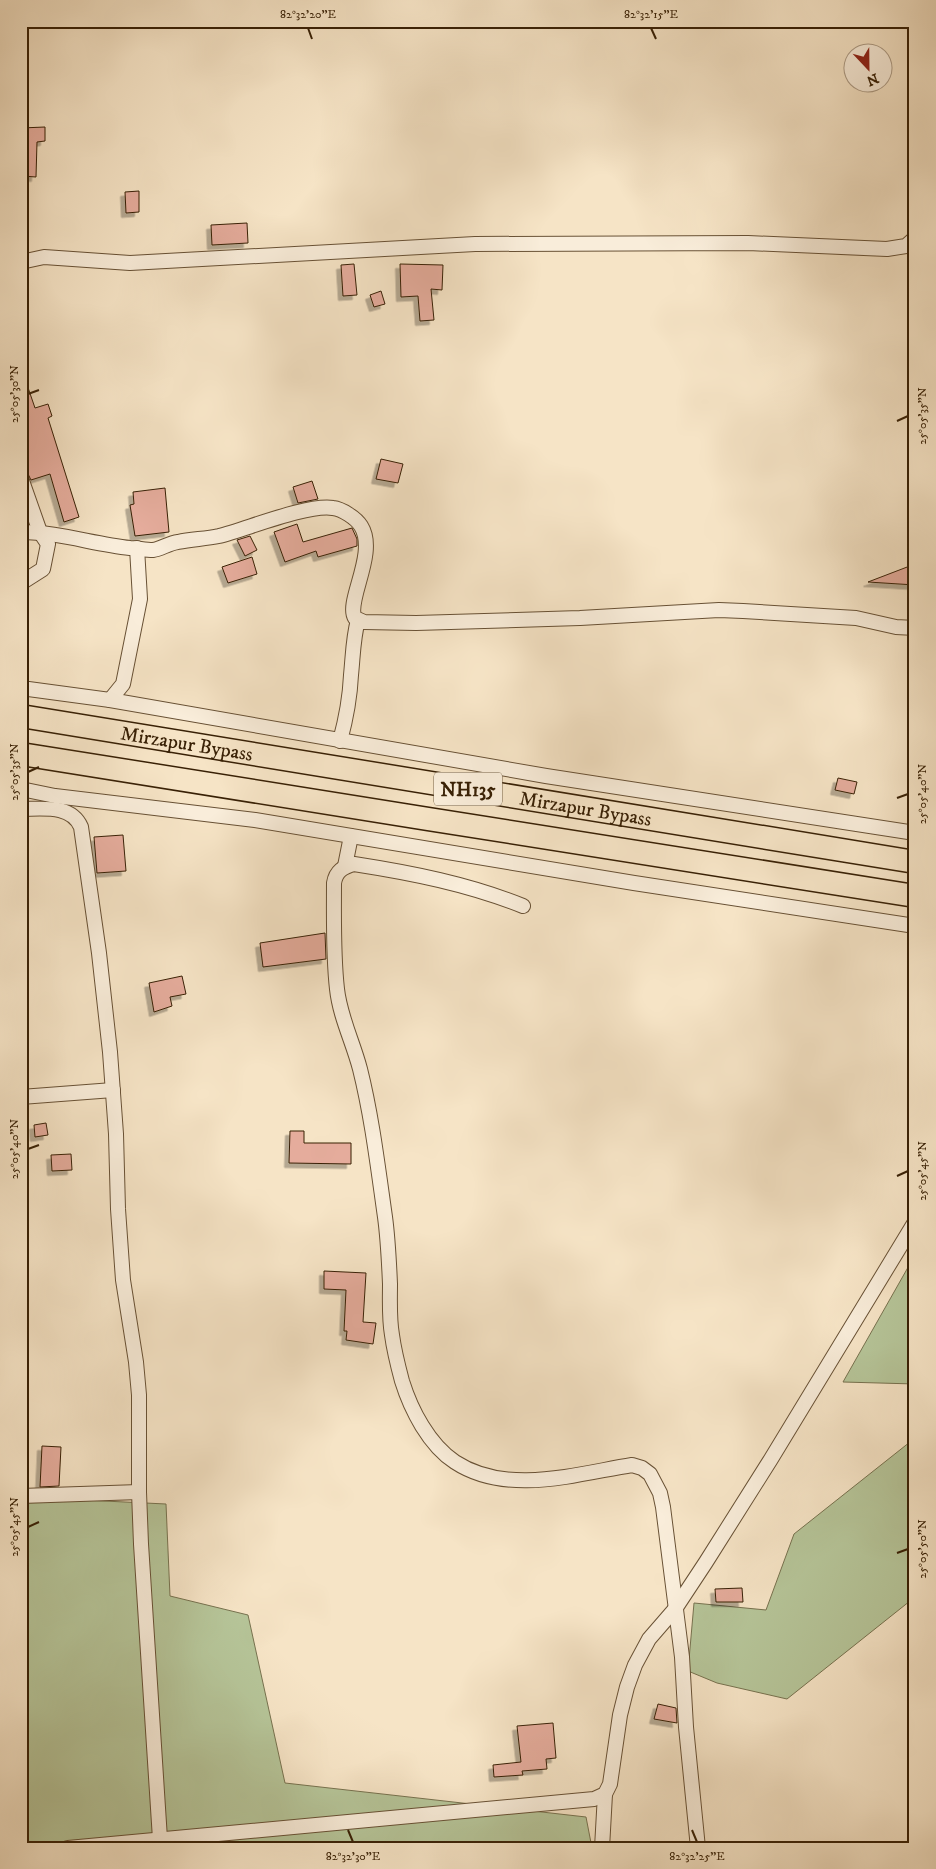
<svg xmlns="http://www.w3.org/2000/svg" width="936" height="1869" font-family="'IM FELL DW Pica',serif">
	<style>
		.green { fill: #b6c599; stroke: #77724f }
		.building { fill: #e5ac9c; stroke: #382005; filter: url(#shadow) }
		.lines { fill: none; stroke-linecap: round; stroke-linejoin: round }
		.minor-casing { stroke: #685135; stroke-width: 16 }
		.trunk-casing { stroke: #382005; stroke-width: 25 }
		.minor { stroke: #f9edda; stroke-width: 14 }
		.trunk { stroke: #f6e4c6; stroke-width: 22 }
		.ticks { fill: none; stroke: #382005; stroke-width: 2 }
		.labels { text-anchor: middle; stroke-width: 5; stroke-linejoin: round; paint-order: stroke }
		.shield { fill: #f9edda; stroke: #725e45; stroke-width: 1 }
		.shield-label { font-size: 19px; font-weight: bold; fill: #382005 }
		.street-label { font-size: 20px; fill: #382005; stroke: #f9edda }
		.neatline { fill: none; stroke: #382005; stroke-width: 2 }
		.ticks-label { font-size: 12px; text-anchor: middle; fill: #382005 }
	</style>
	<defs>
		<filter id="shadow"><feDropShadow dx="-4.5" dy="4.5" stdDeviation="0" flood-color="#0004"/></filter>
	</defs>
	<rect width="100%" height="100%" fill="#f6e4c6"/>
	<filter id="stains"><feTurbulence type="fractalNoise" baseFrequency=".004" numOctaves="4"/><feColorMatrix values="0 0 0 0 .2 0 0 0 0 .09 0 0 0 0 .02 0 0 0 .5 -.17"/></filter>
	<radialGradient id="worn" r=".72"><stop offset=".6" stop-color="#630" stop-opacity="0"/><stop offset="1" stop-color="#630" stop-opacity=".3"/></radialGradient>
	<g class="green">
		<polygon points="915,1255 915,1384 843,1382"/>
		<polygon points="915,1438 915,1597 787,1699 717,1683 688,1671 694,1603 766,1610 794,1534"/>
		<polygon points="21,1497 166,1504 170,1596 248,1615 285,1783 586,1817 592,1848 21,1848"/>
	</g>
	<g class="building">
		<polygon points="45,127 45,141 37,142 36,177 22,176 21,128"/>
		<polygon points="139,191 139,212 126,213 125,192"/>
		<polygon points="247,223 248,243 212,245 211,225"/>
		<polygon points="354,264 357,295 343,296 341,265"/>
		<polygon points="400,264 443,265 442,290 431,289 434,320 420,321 418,296 401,297"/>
		<polygon points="381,291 385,304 374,307 370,295"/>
		<polygon points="23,373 35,408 48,404 52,416 48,418 79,517 64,522 50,474 31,480 27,472 21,468 21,374"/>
		<polygon points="381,459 403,464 398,483 376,479"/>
		<polygon points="312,481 318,499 298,503 293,487"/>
		<polygon points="165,488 169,532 135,536 130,505 134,504 133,492"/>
		<polygon points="297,524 303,542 352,528 357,539 357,546 318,557 316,551 285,562 274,532"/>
		<polygon points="250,536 257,550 245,556 237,540"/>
		<polygon points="252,557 257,574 228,583 222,567"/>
		<polygon points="915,564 915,585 868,582"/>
		<polygon points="838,778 857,782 854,794 835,790"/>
		<polygon points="123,835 126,871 97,873 94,837"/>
		<polygon points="325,933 326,959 263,967 260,943"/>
		<polygon points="182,976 186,994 170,997 172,1006 154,1012 149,983"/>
		<polygon points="46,1123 48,1135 35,1137 34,1125"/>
		<polygon points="290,1131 304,1131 304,1143 351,1143 351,1164 289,1163"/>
		<polygon points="71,1154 72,1170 52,1171 51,1155"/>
		<polygon points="324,1271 366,1273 363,1322 376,1323 373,1344 346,1340 347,1331 344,1331 346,1290 324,1289"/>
		<polygon points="42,1446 61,1447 59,1486 40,1487"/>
		<polygon points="742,1588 743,1602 716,1602 715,1589"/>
		<polygon points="658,1704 676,1708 677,1723 654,1719"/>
		<polygon points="553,1723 556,1758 546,1759 547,1769 522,1771 523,1775 494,1777 493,1765 521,1762 517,1726"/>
	</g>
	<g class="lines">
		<defs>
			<g id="minor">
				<polyline points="21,262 44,257 130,263 475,244 748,243 887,249 906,246 915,238"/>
				<polyline points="21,478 40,532 48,544 43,569 21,583"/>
				<path d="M21,532C58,532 93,544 130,548C137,548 145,550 153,550C161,549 169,543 178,542C192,539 205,539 219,536C247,529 307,504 333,508C342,509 356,518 361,526C378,553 345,602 355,618L364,622L416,623L580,618L719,610L743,611L856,618L896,627L915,628"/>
				<polyline points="21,688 110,700 546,776 915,833"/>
				<polyline points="110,700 123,684 140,599 137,548"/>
				<path d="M340,741C346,719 350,697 351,675C353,656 353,638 358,620"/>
				<polyline points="21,789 55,796 255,820 634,883 915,926"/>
				<path d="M21,809C42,809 71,804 81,827L99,953L110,1052L116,1134L118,1209L123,1280L136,1362L139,1395V1492L141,1544L160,1839"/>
				<polyline points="345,866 351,836"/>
				<path d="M523,906C468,884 412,873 354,864C343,867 336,871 334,883C334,918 333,954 337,989C340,1017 353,1042 360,1069C372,1117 378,1168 385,1217C388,1239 389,1261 390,1284C390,1300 389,1318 392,1335C394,1350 398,1366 402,1381C411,1410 429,1445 455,1462C507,1496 576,1474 632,1465L642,1468L650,1474L660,1493L663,1507L682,1657L686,1727L698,1848"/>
				<polyline points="21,1097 113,1090"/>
				<polyline points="21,1496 139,1492"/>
				<polyline points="68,1848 594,1799 605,1794 610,1784 620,1715 627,1687 635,1665 649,1639 675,1609 706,1562 771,1459 915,1222"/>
				<polyline points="602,1848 605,1794"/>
			</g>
			<g id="trunk">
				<path id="s1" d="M21,716L915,862"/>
				<path d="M21,754C319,800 617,851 915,896"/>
			</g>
		</defs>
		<use href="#minor" class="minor-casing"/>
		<use href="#trunk" class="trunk-casing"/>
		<use href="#minor" class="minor"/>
		<use href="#trunk" class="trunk"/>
	</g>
	<path class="ticks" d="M308,28L312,39M651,28L656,39M28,394L39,390M897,421L908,416M28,772L39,767M897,798L908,794M28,1149L39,1145M897,1176L908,1171M28,1527L39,1522M897,1553L908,1549M348,1830L353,1842M692,1830L697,1842"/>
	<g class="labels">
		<rect class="shield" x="434" y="772.5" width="68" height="33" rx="4"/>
		<g class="shield-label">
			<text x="468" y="796">NH135</text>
		</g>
		<g class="street-label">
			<text dy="7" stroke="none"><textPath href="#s1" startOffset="168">Mirzapur Bypass</textPath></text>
			<text dy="7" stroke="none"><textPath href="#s1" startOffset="572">Mirzapur Bypass</textPath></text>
		</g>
	</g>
	<rect width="936" height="1869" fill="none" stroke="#f6e4c6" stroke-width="55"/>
	<g transform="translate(868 68) rotate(158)"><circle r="24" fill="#f9edda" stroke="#ac9b85"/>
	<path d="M0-4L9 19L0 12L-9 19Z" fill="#8f2418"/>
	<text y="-8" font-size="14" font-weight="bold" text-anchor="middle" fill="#382005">N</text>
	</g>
	<rect x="28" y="28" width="880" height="1814" class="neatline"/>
	<g class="ticks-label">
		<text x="308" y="18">82°32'20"E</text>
		<text x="651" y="18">82°32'15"E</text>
		<text transform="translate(14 394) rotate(-90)" y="4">25°05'30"N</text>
		<text transform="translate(922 416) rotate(-90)" y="4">25°05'35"N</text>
		<text transform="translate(14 772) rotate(-90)" y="4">25°05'35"N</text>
		<text transform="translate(922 794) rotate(-90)" y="4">25°05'40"N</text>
		<text transform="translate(14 1149) rotate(-90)" y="4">25°05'40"N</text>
		<text transform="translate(922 1171) rotate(-90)" y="4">25°05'45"N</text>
		<text transform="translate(14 1527) rotate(-90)" y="4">25°05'45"N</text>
		<text transform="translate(922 1549) rotate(-90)" y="4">25°05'50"N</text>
		<text x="353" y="1860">82°32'30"E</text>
		<text x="697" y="1860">82°32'25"E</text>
	</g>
	<rect width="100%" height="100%" filter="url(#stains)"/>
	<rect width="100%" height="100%" fill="url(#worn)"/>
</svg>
